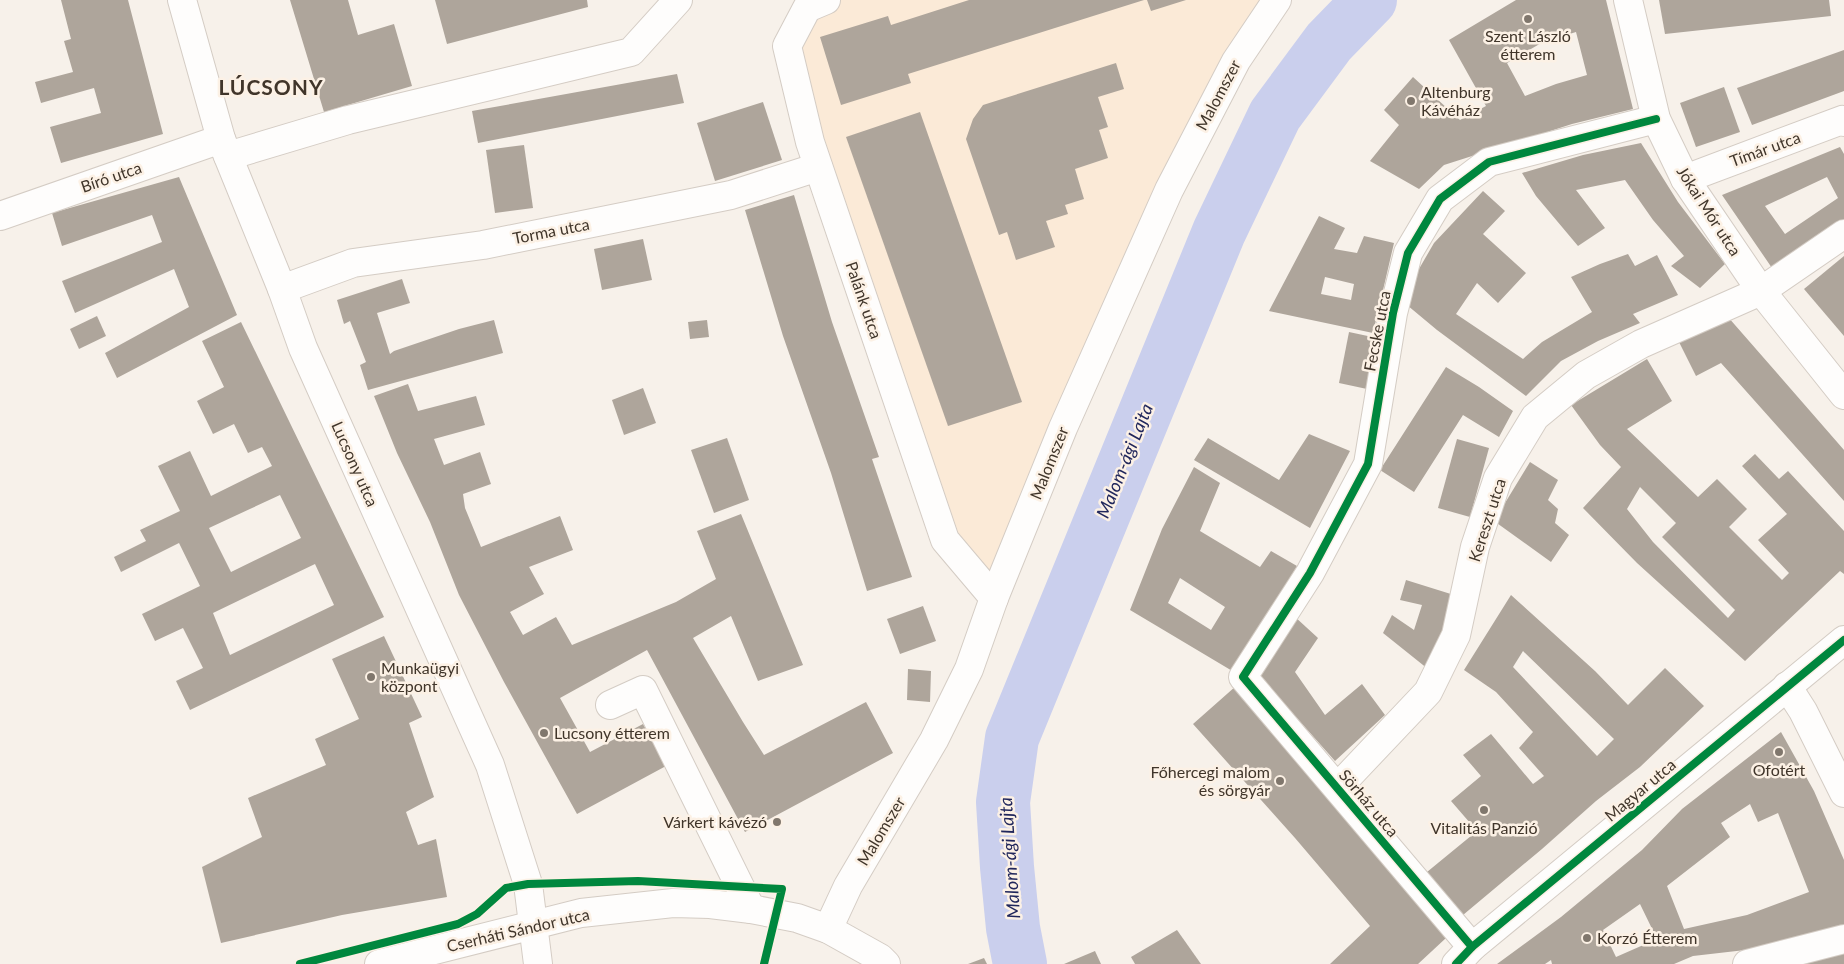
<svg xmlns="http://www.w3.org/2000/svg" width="1844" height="964" font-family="Lato,sans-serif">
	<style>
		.built { fill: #fbead7 }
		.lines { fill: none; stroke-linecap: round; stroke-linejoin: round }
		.river { stroke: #cacfed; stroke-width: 54 }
		.building { fill: #aea59b; fill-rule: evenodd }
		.minor-casing { stroke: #d4ccc4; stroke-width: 30 }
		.major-casing { stroke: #d4ccc4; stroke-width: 30 }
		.minor { stroke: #fefdfc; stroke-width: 28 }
		.major { stroke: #fefdfc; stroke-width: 28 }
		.cycleway-casing { stroke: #fcf1e5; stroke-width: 11 }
		.cycleway { stroke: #00873e; stroke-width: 8 }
		.poi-dot { fill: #80776d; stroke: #fcf1e5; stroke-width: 2 }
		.labels { text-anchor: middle; stroke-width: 5; stroke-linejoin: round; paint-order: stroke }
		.poi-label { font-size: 16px; fill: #40352a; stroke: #fcf1e5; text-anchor: start }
		.street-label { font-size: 16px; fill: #40352a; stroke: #fcf1e5 }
		.water-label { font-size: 18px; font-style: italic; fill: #21275c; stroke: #fcf1e5 }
		.district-label { font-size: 21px; font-weight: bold; letter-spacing: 1px; fill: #40352a; stroke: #fcf1e5 }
	</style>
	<rect width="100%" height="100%" fill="#f7f1ea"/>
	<polygon class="built" points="826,0 1277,0 1236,61 994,598 945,540 787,46"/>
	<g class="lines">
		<polyline class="river" points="1020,964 1013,928 1007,867 1003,802 1012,738 1219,232 1275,115 1329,42 1370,0"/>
	</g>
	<g class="building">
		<polygon points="61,0 128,0 163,134 61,163 50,127 101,113 94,88 41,103 35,82 73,72 64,41 71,39"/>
		<polygon points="290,0 348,0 358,35 394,24 412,86 324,112"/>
		<polygon points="435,0 587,0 588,7 447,44"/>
		<polygon points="969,0 1144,0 908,74 911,83 841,105 820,37 888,16 891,25"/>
		<polygon points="1147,0 1186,0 1151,11"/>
		<path d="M1516,0H1606L1633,109L1572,124L1444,165L1419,189L1370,161L1399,125L1384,110L1413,77L1460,120L1486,106L1449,40ZM1576,32L1587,75L1556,84L1525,96L1507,63L1543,42Z"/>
		<polygon points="1659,0 1829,0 1831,16 1665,34"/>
		<polygon points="1844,50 1844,91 1752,125 1737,88"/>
		<polygon points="1116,63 1124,89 1098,97 1108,127 1099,130 1108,158 1075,169 1084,199 1065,205 1068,214 1046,221 1055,247 1016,260 1007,232 999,235 966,139 973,119 983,105"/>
		<polygon points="677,74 684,103 478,143 472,111"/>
		<polygon points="1724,87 1740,132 1696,147 1680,103"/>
		<polygon points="763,102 782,160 715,181 697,123"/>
		<polygon points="920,112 1022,402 948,426 846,137"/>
		<polygon points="1641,143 1678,202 1725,264 1700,288 1671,266 1684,256 1653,220 1625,180 1576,190 1605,228 1578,246 1536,196 1522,173 1583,155"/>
		<polygon points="524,145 533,208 495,213 486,150"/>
		<path d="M1840,147L1844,154V219L1772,268L1722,195ZM1827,177L1838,198L1785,234L1765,206Z"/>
		<polygon points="179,177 237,315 117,378 105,353 189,307 174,269 75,313 62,281 162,242 152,215 62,246 52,213"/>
		<polygon points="1483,191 1505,211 1483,234 1526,273 1498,303 1477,283 1456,314 1523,359 1542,342 1592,312 1571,277 1600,264 1628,254 1635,266 1657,255 1678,295 1633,314 1640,323 1598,341 1561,361 1526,396 1437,330 1401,300 1434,243"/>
		<polygon points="794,195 832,322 879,457 872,459 912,577 867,591 831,473 783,336 745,210"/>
		<path d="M1319,216L1345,228L1334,249L1357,253L1364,236L1394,243L1373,333L1269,311ZM1325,277L1354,284L1351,300L1321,294Z"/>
		<polygon points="643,239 652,280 602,290 594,249"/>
		<polygon points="1844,256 1844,336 1804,289"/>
		<polygon points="402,279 410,303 377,313 390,354 394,351 459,329 494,320 503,353 368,390 360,365 366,362 350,321 344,324 337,300"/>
		<polygon points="97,316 106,336 79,349 70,329"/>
		<polygon points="1728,317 1844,450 1844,501 1721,363 1696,376 1679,342"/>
		<polygon points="707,320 709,337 690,339 688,322"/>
		<path d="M241,322L384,617L190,710L176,681L203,668L183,628L155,641L142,614L200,586L179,543L121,572L114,557L146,541L140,530L180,511L158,466L190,451L211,496L272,466L262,447L248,453L234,424L213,434L197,401L224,387L202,341ZM280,495L301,538L231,572L209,528ZM315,564L334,605L230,655L213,613Z"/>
		<polygon points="1349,332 1377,338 1367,389 1339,383"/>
		<path d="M1647,359L1672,401L1627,429L1698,497L1717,479L1747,509L1729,527L1782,580L1789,573L1758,540L1787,514L1742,466L1755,454L1779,479L1788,471L1844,531V574L1840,571L1745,661L1637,563L1583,508L1621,467L1600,445L1571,405ZM1640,487L1676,523L1662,537L1735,610L1728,618L1653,542L1627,509Z"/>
		<polygon points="1446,367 1479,387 1513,411 1499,437 1463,415 1414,492 1380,470"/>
		<polygon points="408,384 418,411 476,396 485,425 434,439 444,465 480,452 491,484 463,494 465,508 481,547 560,516 573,550 529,567 544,594 510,612 523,635 556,617 572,645 676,602 716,579 697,531 741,514 803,665 758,681 731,616 693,638 743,722 764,755 866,702 893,753 745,832 647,650 560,698 590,752 643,724 666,766 577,814 504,682 459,595 430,522 397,453 374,396"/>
		<polygon points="643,388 656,423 624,435 612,400"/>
		<polygon points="1309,434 1350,451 1310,528 1194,460 1208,438 1279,480"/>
		<polygon points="727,438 749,500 714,513 691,450"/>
		<polygon points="1457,439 1489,448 1470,517 1438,508"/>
		<polygon points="1530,462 1558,480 1548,500 1558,509 1555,523 1569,535 1551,562 1494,521"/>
		<path d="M1194,467L1220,483L1200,531L1260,567L1271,551L1297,566L1234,672L1130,610L1162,529ZM1180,578L1225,607L1211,630L1168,603Z"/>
		<polygon points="1406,580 1454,595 1447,628 1428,669 1383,633 1392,615 1414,630 1422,605 1400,600"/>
		<path d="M1511,595L1595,671L1628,705L1665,668L1704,706L1640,767L1596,801L1542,849L1463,915L1427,872L1477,831L1451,801L1481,776L1463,755L1491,734L1533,784L1544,776L1519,748L1533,732L1496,692L1464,670ZM1523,651L1614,739L1597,756L1513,667Z"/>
		<polygon points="923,606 936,641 900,654 887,619"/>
		<polygon points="1294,616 1318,638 1295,672 1325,715 1362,684 1385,715 1335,761 1257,673"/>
		<polygon points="384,636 422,717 409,723 434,797 406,812 418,845 436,839 447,897 342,915 221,943 202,867 262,837 248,798 326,765 315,739 359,719 332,659"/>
		<polygon points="908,669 931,671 930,702 907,700"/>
		<polygon points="1236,686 1446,938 1418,964 1330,964 1370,926 1295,838 1193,724"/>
		<path d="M1781,732L1814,791L1844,860V926L1754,949L1693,956L1674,964H1552L1551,960L1545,964H1497L1561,917L1642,850L1682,809ZM1750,804L1758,822L1778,813L1809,892L1747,915L1684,929L1667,886L1730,837L1721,823ZM1640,904L1657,939L1616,957L1603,930Z"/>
		<polygon points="1177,930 1201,964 1135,964 1131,957"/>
		<polygon points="1844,950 1844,964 1801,964"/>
		<polygon points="1095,951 1101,964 1064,964"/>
		<polygon points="984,958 987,964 968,964"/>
	</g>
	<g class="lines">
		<defs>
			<g id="minor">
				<polyline points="182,0 221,139 282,289 303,348 490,765 528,884 538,964"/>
				<polyline points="826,0 807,8 787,46 810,142 945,540 994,598"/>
				<polyline points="1628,0 1656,119 1685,179 1761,291 1844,395"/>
				<polyline points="228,156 348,120 631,52 678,0"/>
				<polyline points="1685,179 1842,120 1844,122"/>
				<polyline points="0,216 221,139"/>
				<polyline points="282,289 353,263 483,245 731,195 818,167"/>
				<polyline points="1787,686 1803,711 1844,793"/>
				<polyline points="610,705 643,690 751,909"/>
				<polyline points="1338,787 1428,692 1456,635 1475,547 1498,478 1535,417 1586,375 1641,344 1761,291 1844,234"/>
				<polyline points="828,929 848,886 934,740 969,669 994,598 1063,428 1169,190 1236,61 1277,0"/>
				<polyline points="1472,947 1243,677 1310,573 1368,464 1393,313 1408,253 1440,199 1489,162 1656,119"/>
				<polyline points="1456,964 1472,947 1844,640"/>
				<polyline points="1747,964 1844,939"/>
			</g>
			<polyline id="major" points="379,964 581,913 673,903 710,904 751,909 797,918 828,929 880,958 886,964"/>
		</defs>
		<use href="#minor" class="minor-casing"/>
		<use href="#major" class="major-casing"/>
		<use href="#minor" class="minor"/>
		<use href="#major" class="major"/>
		<defs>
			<g id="cycleway">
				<polyline points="1472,947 1243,677 1310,573 1368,464 1393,313 1408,253 1440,199 1489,162 1656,119"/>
				<polyline points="300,964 458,924 477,914 506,888 528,884 638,881 782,889 764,964"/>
				<polyline points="1456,964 1472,947 1844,640"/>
			</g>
		</defs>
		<use href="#cycleway" class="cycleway-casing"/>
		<use href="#cycleway" class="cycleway"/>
	</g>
	<g class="poi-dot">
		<circle cx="1528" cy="19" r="5"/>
		<circle cx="1411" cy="101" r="5"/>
		<circle cx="371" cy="677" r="5"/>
		<circle cx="544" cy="733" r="5"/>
		<circle cx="1779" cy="752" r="5"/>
		<circle cx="1280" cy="781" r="5"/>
		<circle cx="1484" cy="810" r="5"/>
		<circle cx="777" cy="822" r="5"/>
		<circle cx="1587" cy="938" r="5"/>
	</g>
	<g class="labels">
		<g class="poi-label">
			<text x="1528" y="42" text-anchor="middle">Szent László<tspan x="1528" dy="18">étterem</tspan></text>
			<text x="1421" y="98">Altenburg<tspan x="1421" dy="18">Kávéház</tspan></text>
			<text x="381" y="674">Munkaügyi<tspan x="381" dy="18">központ</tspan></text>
			<text x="554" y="739">Lucsony étterem</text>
			<text x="1779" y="776" text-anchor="middle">Ofotért</text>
			<text x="1270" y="778" text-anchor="end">Főhercegi malom<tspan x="1270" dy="18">és sörgyár</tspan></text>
			<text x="767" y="828" text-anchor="end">Várkert kávézó</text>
			<text x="1484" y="834" text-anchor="middle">Vitalitás Panzió</text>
			<text x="1597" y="944">Korzó Étterem</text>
		</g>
		<g class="street-label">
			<text transform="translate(1218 95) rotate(-62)" y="6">Malomszer</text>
			<text transform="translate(1765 149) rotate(-20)" y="6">Tímár utca</text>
			<text transform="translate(111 177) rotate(-19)" y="6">Bíró utca</text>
			<text transform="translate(1709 211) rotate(57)" y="6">Jókai Mór utca</text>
			<text transform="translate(551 231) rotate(-11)" y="6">Torma utca</text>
			<text transform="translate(864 300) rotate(71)" y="6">Palánk utca</text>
			<text transform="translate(1377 331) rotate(-79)" y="6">Fecske utca</text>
			<text transform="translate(1049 463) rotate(-68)" y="6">Malomszer</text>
			<text transform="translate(355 464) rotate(66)" y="6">Lucsony utca</text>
			<text transform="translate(1487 520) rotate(-72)" y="6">Kereszt utca</text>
			<text transform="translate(1640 790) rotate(-40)" y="6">Magyar utca</text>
			<text transform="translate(1369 803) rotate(50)" y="6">Sörház utca</text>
			<text transform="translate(881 831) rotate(-59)" y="6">Malomszer</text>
			<text transform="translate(518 930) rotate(-13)" y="6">Cserháti Sándor utca</text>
		</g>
		<g class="water-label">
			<text transform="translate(1125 461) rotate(-68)" y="6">Malom-ági Lajta</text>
			<text transform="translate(1010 858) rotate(-94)" y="6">Malom-ági Lajta</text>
		</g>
		<g class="district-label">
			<text x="271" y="95">LÚCSONY</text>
		</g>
	</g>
</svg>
